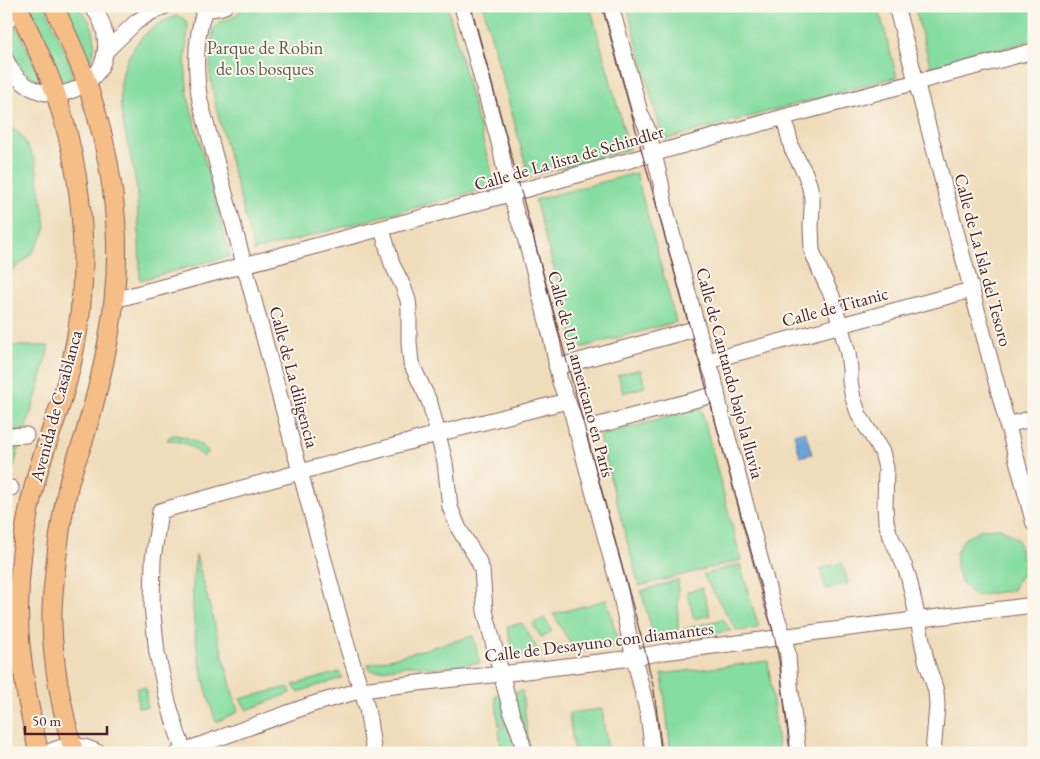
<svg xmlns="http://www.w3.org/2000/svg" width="1040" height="759" font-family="'EB Garamond',serif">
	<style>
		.green { fill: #86dda1; stroke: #687e66 }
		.water { fill: #67a4d9; stroke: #586282 }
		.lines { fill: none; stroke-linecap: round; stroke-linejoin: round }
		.minor-casing { stroke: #84615d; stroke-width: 17 }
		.major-casing { stroke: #84615d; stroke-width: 21 }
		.minor { stroke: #fff; stroke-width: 15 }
		.major { stroke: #f6be87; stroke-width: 19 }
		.tram { stroke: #4a1f2b; stroke-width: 1 }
		.labels { text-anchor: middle; stroke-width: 4; stroke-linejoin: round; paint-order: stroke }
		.park-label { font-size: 18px; fill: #5c584e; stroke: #fbf7ec }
		.street-label { font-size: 18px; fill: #4a1f2b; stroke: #fbf7ec }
	</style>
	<rect width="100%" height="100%" fill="#fbf7ec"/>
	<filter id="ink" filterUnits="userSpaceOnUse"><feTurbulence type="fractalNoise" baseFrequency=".02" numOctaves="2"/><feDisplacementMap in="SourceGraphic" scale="10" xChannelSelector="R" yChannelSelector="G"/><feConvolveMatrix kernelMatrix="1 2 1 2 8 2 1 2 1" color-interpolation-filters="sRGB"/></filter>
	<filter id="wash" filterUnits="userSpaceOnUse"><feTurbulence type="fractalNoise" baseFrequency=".0096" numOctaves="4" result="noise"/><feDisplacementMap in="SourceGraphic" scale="20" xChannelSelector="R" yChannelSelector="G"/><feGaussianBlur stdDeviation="1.12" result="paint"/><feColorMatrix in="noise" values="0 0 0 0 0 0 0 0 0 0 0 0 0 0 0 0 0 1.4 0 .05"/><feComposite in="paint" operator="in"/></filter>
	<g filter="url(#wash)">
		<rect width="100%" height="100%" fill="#efdcba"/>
		<g class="green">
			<path d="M35,6H45L72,68C73,77 69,82 61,83L31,15L32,10Z"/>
			<path d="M63,6C67,6 71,6 75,7C94,15 100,47 89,63L88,62Z"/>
			<polygon points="244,6 447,6 495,186 254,251 216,107 210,75 211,46 214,27 220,22 231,18 237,14"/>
			<polygon points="483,6 590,6 629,149 529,177"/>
			<polygon points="627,6 878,6 897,77 663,140"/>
			<polygon points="914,6 1034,6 1034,40 931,68"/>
			<path d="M176,16C183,17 185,19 188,26L185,63L188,97L230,256L140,280C140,259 139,239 138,219C137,207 138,195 136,184C129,135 103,86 139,41C149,29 161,21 176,16Z"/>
			<path d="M17,27L41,79L40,81C17,74 9,50 15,28Z"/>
			<path d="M6,124L21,135L35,160L46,227C39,248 25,263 6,274Z"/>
			<polygon points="636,173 676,322 576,349 535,200"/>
			<polygon points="6,346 49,346 38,390 25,430 6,430"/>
			<polygon points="640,369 645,387 623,393 618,375"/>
			<polygon points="701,408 741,560 639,586 599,436"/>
			<path d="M173,435C186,435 200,443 209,452L203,457C192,445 182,441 167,440L169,437Z"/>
			<polygon points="6,439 22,439 10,478 6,478"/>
			<polygon points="1000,528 1009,533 1018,540 1025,572 1019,577 1013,590 975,596 963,584 956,569 956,553 964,539 982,529"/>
			<path d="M196,555L238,712L216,722C198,668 187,611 196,555Z"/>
			<polygon points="842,563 848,583 826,589 820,569"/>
			<polygon points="740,564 759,628 737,631 703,575"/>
			<polygon points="678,580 678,638 655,641 641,591"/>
			<polygon points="702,588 710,615 694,619 687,592"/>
			<polygon points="607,600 619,645 575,651 553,614"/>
			<polygon points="544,618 552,631 541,637 533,624"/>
			<polygon points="723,619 731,631 684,637 684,629"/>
			<polygon points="522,623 541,655 515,658 507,627"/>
			<polygon points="473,636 480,663 434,668 412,665 376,671 371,670 367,665"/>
			<polygon points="768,661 779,753 671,753 662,674"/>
			<polygon points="339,672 342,678 298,692 293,685"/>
			<polygon points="288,687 291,693 247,710 240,699"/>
			<polygon points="137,688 146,688 147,707 138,707"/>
			<polygon points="522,691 530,753 517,707 515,692"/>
			<polygon points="503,694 507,720 499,727 495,695"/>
			<polygon points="602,709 608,753 574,753 569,713"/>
			<polygon points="508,722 513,734 517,753 502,753 499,730"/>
		</g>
		<polygon class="water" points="805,431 812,454 800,457 794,434"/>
	</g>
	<g filter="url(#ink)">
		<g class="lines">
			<defs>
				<g id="minor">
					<path d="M199,6C208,10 216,10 225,6"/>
					<polyline points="462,6 500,146 506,177 517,216 525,237 552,341 560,382 572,413 620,591 630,641 648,714 653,753"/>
					<polyline points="611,6 640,112 647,128 654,154 661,183 665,207 703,348 714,378 720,408 772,603 784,637 788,655 790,685 798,753"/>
					<polyline points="896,6 1034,524"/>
					<path d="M205,9C194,39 195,70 200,101L348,649L367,708L374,753"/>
					<polyline points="6,23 13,12 19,6"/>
					<polyline points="105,52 136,22 150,13 165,6"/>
					<path d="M6,60C21,95 62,105 91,79C112,61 109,25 91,6"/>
					<polyline points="784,117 792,149 805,173 809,184 812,197 812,208 811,226 812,251 821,273 832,296 848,353 850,369 850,382 853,398 859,415 882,452 886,468 885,506 886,521 889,533 905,567 909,579 918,620 926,660 936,691 937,706 933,753"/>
					<polyline points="382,229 392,264 403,286 408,300 409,309 409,342 411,363 430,403 445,462 450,507 459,529 478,560 482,570 485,611 512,715 519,732 523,746 523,753"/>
					<polyline points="114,300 502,196 784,117 1034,51"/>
					<polyline points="708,361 971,290"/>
					<polyline points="556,366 568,364 698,328"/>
					<polyline points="1007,425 1034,418"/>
					<polyline points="576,431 717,394"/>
					<polyline points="6,436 26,435"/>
					<polyline points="6,488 11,488"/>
					<path d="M47,753C67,743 79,743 99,753"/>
					<polyline points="178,753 313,704 362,690 426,682 501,674 624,659 664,652 762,640 810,633 1034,605"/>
					<polyline points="185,753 178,735 168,702 157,653 152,605 153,559 160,511 437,434 567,401"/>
				</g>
				<g id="major">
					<path d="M18,6C30,36 46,64 56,95C80,166 88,241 80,315C76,344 70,374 61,402C53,428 43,452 36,479C23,528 17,580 19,631C20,653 24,675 27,696C31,715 34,734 39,753"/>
					<path d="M54,6C65,32 78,57 87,84C111,152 122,228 114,300C109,346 98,391 85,435C80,451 73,467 69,483C63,509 59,536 56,563C54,583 51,604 52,624C53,668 62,711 74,753"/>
				</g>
			</defs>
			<use href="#minor" class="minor-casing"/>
			<use href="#major" class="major-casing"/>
			<use href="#minor" class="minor"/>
			<use href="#major" class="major"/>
			<g class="tram">
				<polyline points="471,6 646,655 654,690 662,753"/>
				<polyline points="602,6 775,639 779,660 791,753"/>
			</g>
		</g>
	</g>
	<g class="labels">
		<g class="park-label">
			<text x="265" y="54">Parque de Robin<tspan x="265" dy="21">de los bosques</tspan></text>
		</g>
		<g class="street-label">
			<text transform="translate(569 158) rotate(-16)" y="6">Calle de La lista de Schindler</text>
			<text transform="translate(983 260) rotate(75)" y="6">Calle de La Isla del Tesoro</text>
			<text transform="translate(835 307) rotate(-15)" y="6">Calle de Titanic</text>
			<text transform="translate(730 373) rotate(75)" y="6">Calle de Cantando bajo la lluvia</text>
			<text transform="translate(581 374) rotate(75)" y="6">Calle de Un americano en París</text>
			<text transform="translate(294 377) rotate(75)" y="6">Calle de La diligencia</text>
			<text transform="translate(56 406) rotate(-75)" y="6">Avenida de Casablanca</text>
			<text transform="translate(599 642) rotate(-7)" y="6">Calle de Desayuno con diamantes</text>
		</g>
	</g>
	<rect width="1040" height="759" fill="none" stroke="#fbf7ec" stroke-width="25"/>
	<path d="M25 726v8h82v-8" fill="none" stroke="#4a1f2b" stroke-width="2.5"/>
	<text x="32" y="726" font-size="15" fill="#4a1f2b" stroke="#fbf7ec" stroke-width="4" paint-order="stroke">50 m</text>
</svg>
